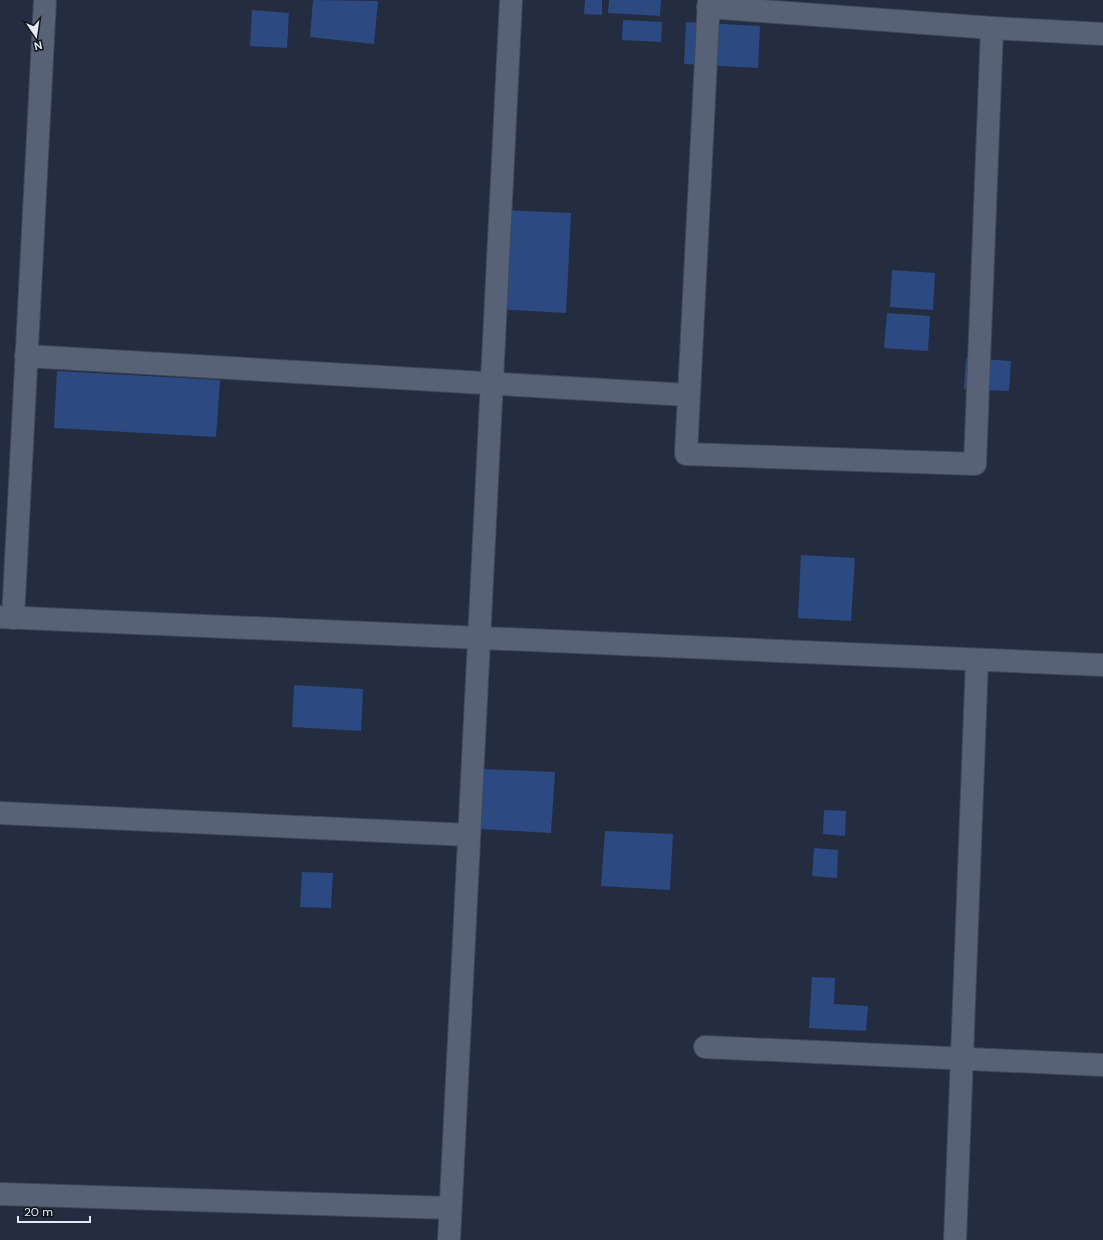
<svg xmlns="http://www.w3.org/2000/svg" width="1103" height="1240" font-family="'DM Sans',sans-serif">
	<style>
		.building { fill: #2d4982 }
		.lines { fill: none; stroke-linecap: round; stroke-linejoin: round }
		.street-casing { stroke: #404857; stroke-width: 24 }
		.street { stroke: #576276; stroke-width: 22 }
	</style>
	<rect width="100%" height="100%" fill="#242d3f"/>
	<g class="building">
		<polygon points="313,0 378,1 374,44 310,37"/>
		<polygon points="585,0 602,0 602,15 584,14"/>
		<polygon points="609,0 661,0 660,16 608,13"/>
		<polygon points="252,10 289,13 287,48 250,46"/>
		<polygon points="623,20 662,22 661,42 622,40"/>
		<polygon points="686,22 760,26 758,68 684,64"/>
		<polygon points="500,210 571,213 566,313 495,309"/>
		<polygon points="892,270 935,273 933,310 890,307"/>
		<polygon points="887,313 930,316 928,351 884,348"/>
		<polygon points="966,358 1011,361 1009,391 964,389"/>
		<polygon points="57,371 220,380 216,437 54,428"/>
		<polygon points="801,555 855,558 851,621 798,618"/>
		<polygon points="294,685 363,689 361,731 292,727"/>
		<polygon points="483,769 555,772 551,833 480,829"/>
		<polygon points="824,810 846,811 845,836 823,834"/>
		<polygon points="605,831 673,834 670,890 601,886"/>
		<polygon points="814,848 838,850 837,878 812,876"/>
		<polygon points="302,872 333,873 331,908 300,907"/>
		<polygon points="812,977 835,978 834,1004 868,1006 866,1031 809,1028"/>
	</g>
	<g class="lines">
		<defs>
			<g id="street">
				<polyline points="709,0 686,454 975,464 992,28"/>
				<polyline points="708,7 992,28 1103,34"/>
				<polyline points="26,356 688,395"/>
				<polyline points="0,617 1103,665"/>
				<polyline points="13,618 45,0"/>
				<polyline points="0,813 469,835"/>
				<polyline points="705,1047 1103,1065"/>
				<polyline points="0,1194 450,1208"/>
				<polyline points="449,1240 511,0"/>
				<polyline points="955,1240 977,660"/>
			</g>
		</defs>
		<use href="#street" class="street-casing"/>
		<use href="#street" class="street"/>
	</g>
	<g transform="translate(36 36) rotate(167)" stroke="#11161d" stroke-width="3" paint-order="stroke">
	<path d="M0-3L7 15L0 10L-7 15Z" fill="#e3eaf5"/>
	<text y="-6" font-size="11" font-weight="bold" text-anchor="middle" fill="#e3eaf5">N</text>
	</g>
	<path d="M18 1216v6h72v-6" fill="none" stroke="#e3eaf5" stroke-width="2"/>
	<text x="24" y="1216" font-size="12" fill="#e3eaf5" stroke="#11161d" stroke-width="3" paint-order="stroke">20 m</text>
</svg>
